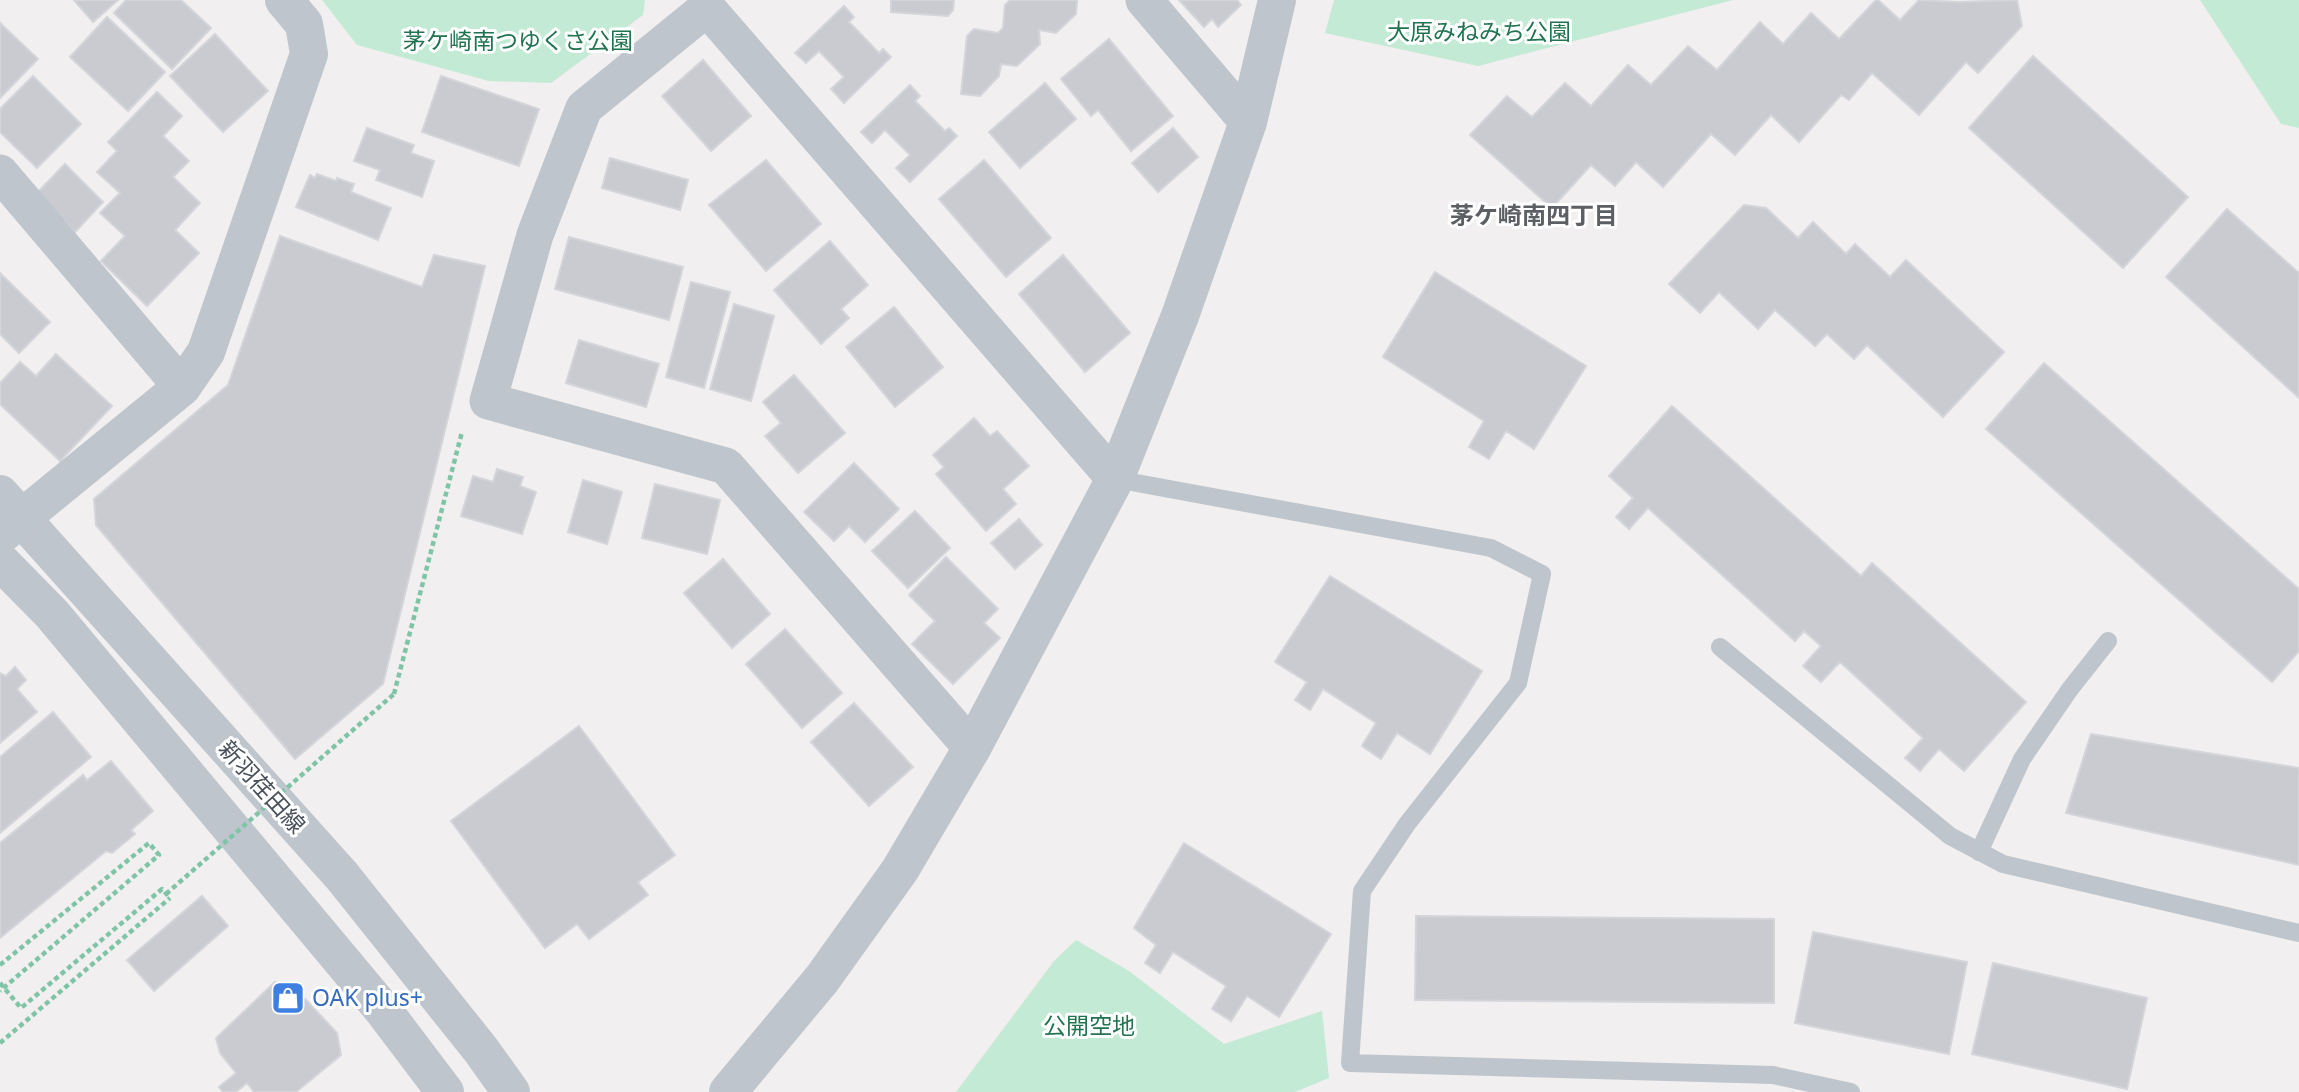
<svg xmlns="http://www.w3.org/2000/svg" width="2299" height="1092" font-family="'Noto Sans','Noto Sans JP',sans-serif">
	<style>
		.green { fill: #c3ead5 }
		.building { fill: #c9cbd1; stroke: #d4d5da; stroke-width: 2 }
		.lines { fill: none; stroke-linecap: round; stroke-linejoin: round }
		.path { stroke: #7fc4a7; stroke-width: 4.5; stroke-dasharray: 5 3.5; stroke-linecap: butt }
		.service { stroke: #bfc5cc; stroke-width: 18 }
		.minor { stroke: #bfc5cc; stroke-width: 37 }
		.tertiary { stroke: #bfc5cc; stroke-width: 38 }
		.path-bridge { stroke: #7fc4a7; stroke-width: 4.5; stroke-dasharray: 5 3.5; stroke-linecap: butt }
		.labels { text-anchor: middle; stroke-width: 6; stroke-linejoin: round; paint-order: stroke }
		.park-label { font-size: 23px; fill: #227351; stroke: #fff }
		.street-label { font-size: 23px; fill: #49515a; stroke: #fff }
		.shop-label { font-size: 23px; fill: #366cbe; stroke: #fff; text-anchor: start }
		.neighbourhood-label { font-size: 24px; font-weight: bold; fill: #5c5f63; stroke: #fff }
	</style>
	<rect width="100%" height="100%" fill="#f1efef"/>
	<g class="green">
		<polygon points="322,0 645,0 643,15 551,83 489,81 357,45"/>
		<polygon points="1334,0 1733,0 1478,66 1325,33"/>
		<polygon points="2200,0 2299,0 2299,128 2281,124"/>
		<polygon points="1076,940 1129,971 1224,1044 1322,1011 1329,1078 1295,1092 956,1092 1054,961"/>
	</g>
	<g class="building">
		<polygon points="74,0 118,0 93,22"/>
		<polygon points="126,0 181,0 211,28 172,69 114,13"/>
		<polygon points="891,0 954,0 953,10 948,16 891,12"/>
		<polygon points="1010,0 1077,0 1076,14 1056,33 1039,30 1040,44 1017,66 1001,64 999,76 980,96 961,94 967,36 974,29 998,33 1003,28 1005,5"/>
		<polygon points="1179,0 1237,0 1241,5 1218,27 1212,19 1204,27"/>
		<polygon points="1876,0 1878,0 1900,20 1919,0 1958,2 2017,0 2022,26 1978,73 1966,62 1919,115 1872,73 1849,100 1841,95 1799,142 1771,115 1735,155 1711,134 1663,187 1636,162 1615,186 1591,165 1552,208 1470,135 1507,96 1532,117 1565,83 1591,106 1628,65 1651,85 1688,46 1717,70 1760,22 1783,44 1811,13 1839,39"/>
		<polygon points="844,6 854,17 849,22 879,53 883,49 891,57 844,103 831,89 844,77 819,51 806,63 795,53"/>
		<polygon points="107,17 165,72 128,111 70,57"/>
		<polygon points="0,23 38,59 0,98"/>
		<polygon points="215,34 268,91 223,132 170,76"/>
		<polygon points="1109,39 1173,116 1131,151 1098,110 1091,116 1061,79"/>
		<polygon points="2033,56 2188,197 2123,268 1969,128"/>
		<polygon points="703,60 751,116 711,151 662,96"/>
		<polygon points="33,76 81,124 37,168 0,132 0,109"/>
		<polygon points="441,76 539,109 519,166 422,132"/>
		<polygon points="1045,83 1076,119 1020,168 989,132"/>
		<polygon points="910,85 920,96 915,101 945,131 949,128 957,136 910,182 896,168 910,155 885,130 872,143 861,132"/>
		<polygon points="157,92 182,116 163,136 189,161 173,177 200,203 175,230 199,253 147,306 101,261 125,236 100,213 120,193 97,172 117,151 108,142"/>
		<polygon points="367,128 414,145 411,153 434,161 422,197 376,180 380,170 354,161"/>
		<polygon points="1173,128 1198,157 1158,192 1132,163"/>
		<polygon points="610,158 688,180 680,210 602,188"/>
		<polygon points="766,160 821,224 766,271 709,205"/>
		<polygon points="984,160 1051,238 1006,277 939,199"/>
		<polygon points="65,164 103,202 75,232 36,194"/>
		<polygon points="317,174 336,181 337,178 354,184 351,192 391,208 378,240 296,207 310,175 315,178"/>
		<polygon points="1744,205 1766,208 1798,238 1813,222 1846,254 1855,244 1890,277 1906,260 2004,352 1943,417 1867,345 1854,359 1827,334 1815,346 1775,310 1758,329 1719,292 1700,313 1669,284"/>
		<polygon points="2227,209 2299,273 2299,398 2166,277"/>
		<polygon points="280,236 422,287 434,255 485,266 383,684 295,759 96,525 94,499 228,385"/>
		<polygon points="569,237 683,267 669,320 555,289"/>
		<polygon points="830,241 868,285 841,309 849,318 821,344 774,290"/>
		<polygon points="1063,255 1130,333 1085,372 1019,294"/>
		<polygon points="1435,272 1586,366 1534,449 1506,431 1489,459 1469,447 1484,421 1383,357"/>
		<polygon points="0,273 50,322 19,353 0,334"/>
		<polygon points="691,282 730,292 704,388 666,377"/>
		<polygon points="734,304 774,316 751,401 710,389"/>
		<polygon points="894,307 943,367 895,407 846,347"/>
		<polygon points="579,340 659,364 646,407 566,383"/>
		<polygon points="56,354 112,406 60,461 0,404 0,383 20,362 36,376"/>
		<polygon points="2044,363 2299,589 2299,651 2272,682 1986,429"/>
		<polygon points="794,375 845,433 798,473 765,436 781,423 763,402"/>
		<polygon points="1672,406 1861,576 1872,563 2026,702 1964,771 1939,749 1920,771 1905,758 1923,738 1840,662 1821,682 1803,666 1821,646 1804,631 1795,641 1648,508 1629,529 1616,517 1633,498 1609,476"/>
		<polygon points="974,418 990,436 997,431 1029,466 1003,489 1016,504 986,531 936,474 944,467 933,455"/>
		<polygon points="854,463 899,509 865,542 849,526 834,541 804,512"/>
		<polygon points="497,469 523,477 520,486 536,492 522,534 461,516 473,476 493,482"/>
		<polygon points="583,480 622,492 607,544 568,532"/>
		<polygon points="655,484 720,500 707,554 642,538"/>
		<polygon points="915,511 950,548 908,588 872,551"/>
		<polygon points="1019,519 1042,545 1015,569 991,543"/>
		<polygon points="946,557 998,609 984,623 1000,638 953,684 912,644 935,621 909,595"/>
		<polygon points="723,559 770,614 732,648 684,593"/>
		<polygon points="1330,576 1482,671 1430,754 1397,733 1381,759 1362,746 1376,723 1323,689 1310,710 1295,700 1307,682 1275,662"/>
		<polygon points="785,629 842,693 802,728 746,664"/>
		<polygon points="15,667 26,680 17,689 37,712 0,743 0,673 6,676"/>
		<polygon points="854,703 913,767 869,806 811,742"/>
		<polygon points="53,712 91,757 0,833 0,757"/>
		<polygon points="579,726 675,855 638,882 648,895 589,939 577,924 545,948 451,821"/>
		<polygon points="2091,734 2299,768 2299,865 2066,813"/>
		<polygon points="111,761 153,811 131,830 135,834 112,853 106,851 0,938 0,843 83,775 87,780"/>
		<polygon points="1184,843 1331,934 1279,1017 1247,996 1231,1021 1212,1009 1226,986 1173,952 1160,973 1145,963 1156,945 1134,928"/>
		<polygon points="202,896 228,926 154,991 127,960"/>
		<polygon points="1416,916 1774,919 1774,1003 1415,1000"/>
		<polygon points="1813,932 1967,962 1949,1054 1795,1023"/>
		<polygon points="1993,963 2147,998 2127,1089 1972,1054"/>
		<polygon points="275,982 296,989 337,1033 341,1055 296,1092 254,1092 247,1083 236,1092 223,1092 219,1087 236,1073 220,1053 216,1038"/>
	</g>
	<g class="lines">
		<g class="path">
			<polyline points="394,694 462,432"/>
			<polyline points="0,965 149,843 159,855 0,991"/>
			<polyline points="0,1043 170,898"/>
		</g>
		<g class="service">
			<polyline points="1115,479 1491,548 1542,574 1518,683 1407,824 1362,891 1350,1063 1773,1075 1851,1092"/>
			<polyline points="1720,647 1950,836 2003,864 2299,933"/>
			<polyline points="1979,852 2022,759 2070,689 2108,641"/>
		</g>
		<g class="minor">
			<polyline points="1144,0 1248,122"/>
			<polyline points="0,173 182,387"/>
			<polyline points="972,748 726,466 488,401 535,235 584,108 707,8 1115,479"/>
		</g>
		<g class="tertiary">
			<polyline points="0,494 342,876 481,1050 511,1092"/>
			<polyline points="2,534 182,387 206,352 309,54 304,24 284,0"/>
			<polyline points="0,561 52,614 383,1010 445,1092"/>
			<polyline points="728,1092 822,979 900,870 972,748 1115,479 1180,316 1248,122 1277,0"/>
		</g>
		<g class="path-bridge">
			<polyline points="166,894 394,694"/>
			<polyline points="0,983 21,1008 162,889 170,898"/>
		</g>
	</g>
	<defs>
		<symbol id="shop-square" viewBox="-11 -11 22 22"><rect x="-9" y="-9" width="18" height="18" rx="4" fill="#3f7fe0" stroke="#fff"/><path d="M-5-2.5h2.3a2.7 3.5 0 0 1 5.4 0H5L5.5 6h-11ZM-1.5-2.5h3a1.5 2.3 0 0 0-3 0Z" fill="#fff"/></symbol>
	</defs>
	<g fill-rule="evenodd">
		<use href="#shop-square" x="269" y="979" width="38" height="38"/>
	</g>
	<g class="labels">
		<g class="park-label">
			<text x="1479" y="40">大原みねみち公園</text>
			<text x="518" y="49">茅ケ崎南つゆくさ公園</text>
			<text x="1089" y="1034">公開空地</text>
		</g>
		<g class="street-label">
			<text transform="translate(262 787) rotate(48)" y="8">新羽荏田線</text>
		</g>
		<g class="shop-label">
			<text x="312" y="1006">OAK plus+</text>
		</g>
		<g class="neighbourhood-label">
			<text x="1534" y="224">茅ケ崎南四丁目</text>
		</g>
	</g>
</svg>
